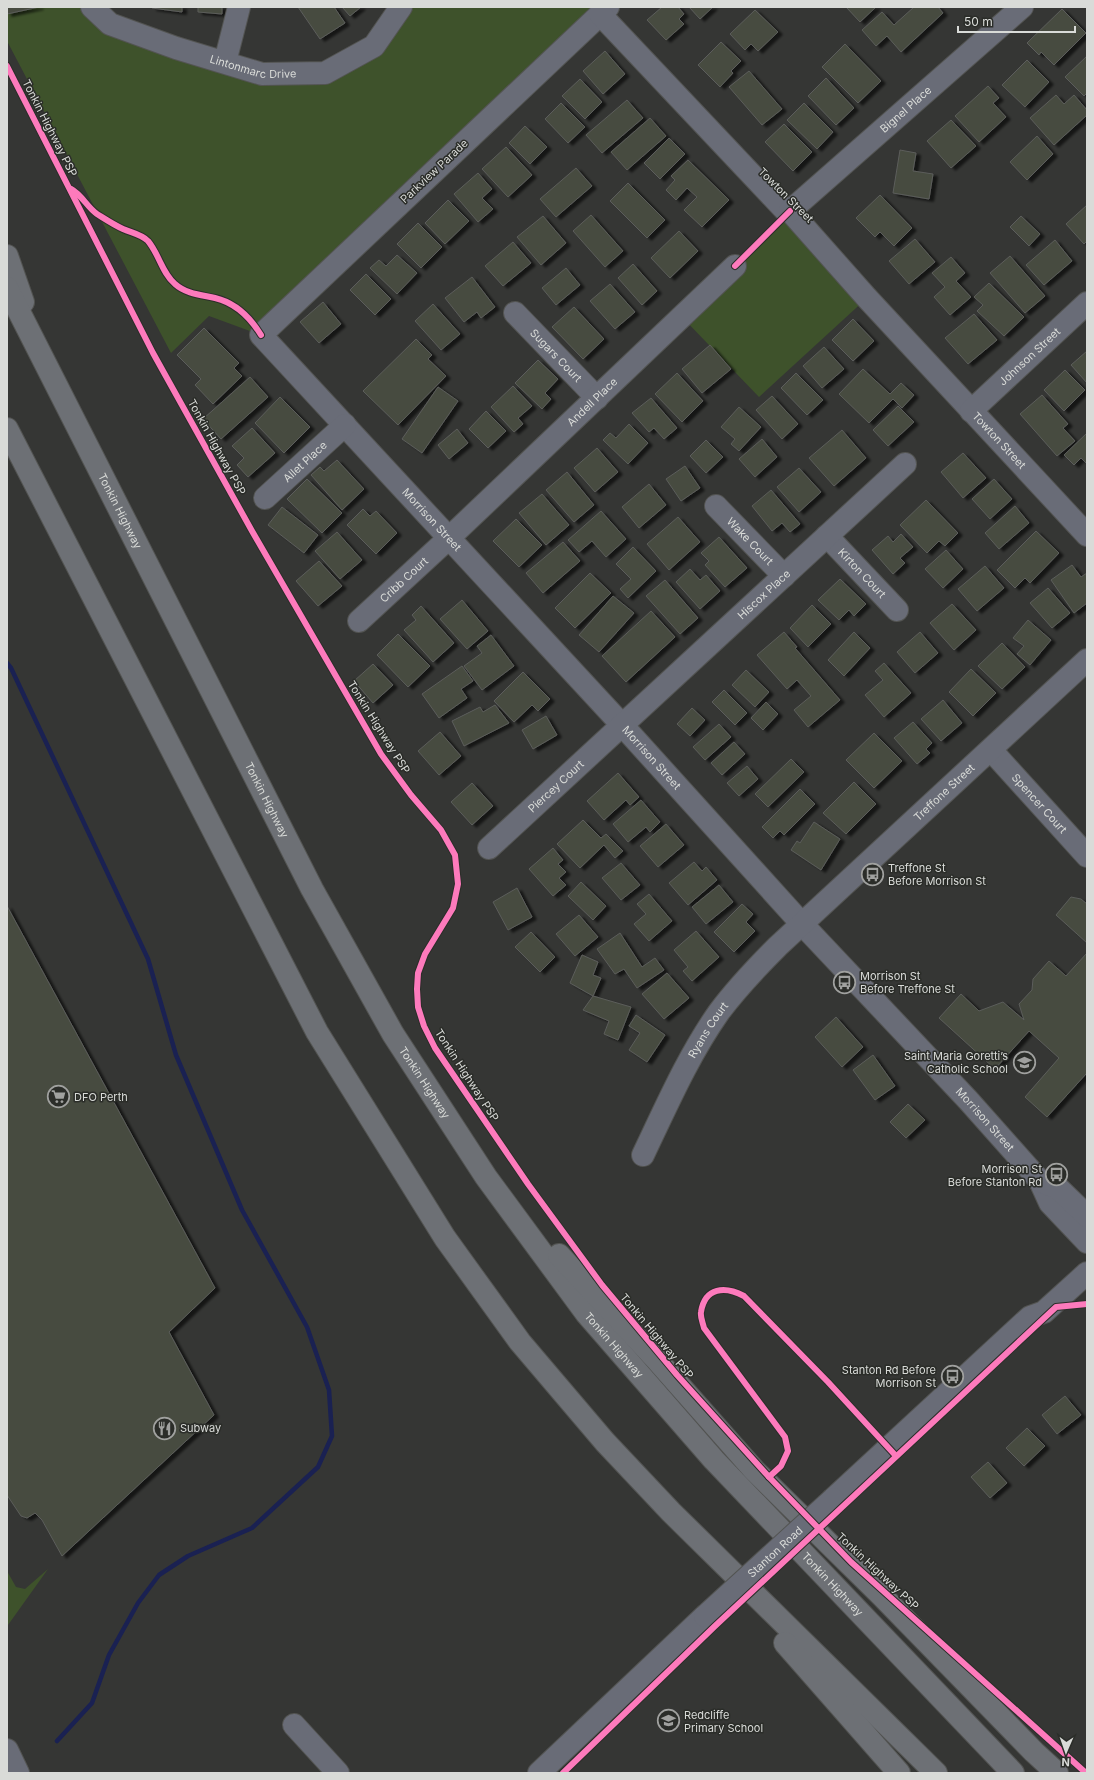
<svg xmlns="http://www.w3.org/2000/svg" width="1094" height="1780" font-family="Inter,sans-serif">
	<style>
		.green { fill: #3e522b }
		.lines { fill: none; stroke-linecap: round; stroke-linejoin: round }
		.stream { stroke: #1a2152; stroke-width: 4.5 }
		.building { fill: #464c3f; stroke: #5c5d5b; filter: url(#shadow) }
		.minor-casing { stroke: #535452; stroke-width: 24 }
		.highway-casing { stroke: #535452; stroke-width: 24 }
		.minor { stroke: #696c77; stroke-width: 22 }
		.highway { stroke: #6d7075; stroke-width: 22 }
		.minor-bridge-casing { stroke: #535452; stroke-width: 24; stroke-linecap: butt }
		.minor-bridge { stroke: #696c77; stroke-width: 22 }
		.cycleway-casing { stroke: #2b2d29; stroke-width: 8 }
		.cycleway { stroke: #fd7abc; stroke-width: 6 }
		.labels { text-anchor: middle; stroke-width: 3; stroke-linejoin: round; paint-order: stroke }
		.street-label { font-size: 11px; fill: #d9dbd8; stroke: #2b2d29 }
		.poi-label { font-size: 11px; fill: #d9dbd8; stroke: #2b2d29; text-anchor: start }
	</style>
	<defs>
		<filter id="shadow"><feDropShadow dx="4.5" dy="2.5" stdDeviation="1" flood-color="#0009"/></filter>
	</defs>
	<rect width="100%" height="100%" fill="#353634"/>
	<g class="green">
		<polygon points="29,7 92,7 225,62 325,73 374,46 401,7 608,7 261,335 209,316 171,353 7,41 7,14"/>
		<polygon points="785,210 867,298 759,397 682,317 735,266"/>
		<polygon points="48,1569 8,1625 7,1625 7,1571 16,1587 25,1589"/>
	</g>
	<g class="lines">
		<polyline class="stream" points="7,663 11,668 148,959 176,1055 242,1210 307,1327 329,1390 332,1436 318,1467 252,1528 188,1556 159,1575 138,1603 109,1655 92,1703 57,1741"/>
	</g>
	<g class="building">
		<polygon points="7,7 39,7 7,14"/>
		<polygon points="152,7 182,7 182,12 152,8"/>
		<polygon points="198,7 222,7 222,14 198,12"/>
		<polygon points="298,7 334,7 345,23 320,39"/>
		<polygon points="342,7 361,7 350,16"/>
		<polygon points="662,7 678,7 684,14 679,19 684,24 666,40 647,20"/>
		<polygon points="689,7 713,7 700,19"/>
		<polygon points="846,7 876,7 860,22"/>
		<polygon points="914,7 938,7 943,13 901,52 887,36 876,46 862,30 882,12 894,25"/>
		<polygon points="1062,9 1086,33 1054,65 1041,52 1039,55 1027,43"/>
		<polygon points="755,10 778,32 758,51 751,44 745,50 730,34"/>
		<polygon points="721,42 741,61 731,71 733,73 720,87 698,65"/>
		<polygon points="845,44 881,81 858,103 822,67"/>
		<polygon points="605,51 625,74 603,94 583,71"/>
		<polygon points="1087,56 1087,93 1084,96 1065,77"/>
		<polygon points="1027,60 1049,82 1025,107 1002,85"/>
		<polygon points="749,71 782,109 762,125 729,87"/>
		<polygon points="826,78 854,108 836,125 808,96"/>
		<polygon points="580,79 602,102 585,119 562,96"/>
		<polygon points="988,86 999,98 993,103 1006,117 979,142 955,116"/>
		<polygon points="1056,95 1064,104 1074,95 1087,110 1087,115 1054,145 1030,118"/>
		<polygon points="627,100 643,118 602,153 586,135"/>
		<polygon points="561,103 585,127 568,143 545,119"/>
		<polygon points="804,103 833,132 817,149 787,120"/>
		<polygon points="650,118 666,136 627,170 611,152"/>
		<polygon points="951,120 976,146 951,168 927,141"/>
		<polygon points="784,124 812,152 793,171 765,142"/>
		<polygon points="525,126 547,147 530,164 509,143"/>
		<polygon points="1037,136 1053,154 1027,180 1010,162"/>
		<polygon points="669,138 685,154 660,179 644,163"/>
		<polygon points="506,147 532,175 508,197 482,169"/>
		<polygon points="900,150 916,153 913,171 933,174 929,199 893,193"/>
		<polygon points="688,160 729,200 702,227 684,210 697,197 687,188 676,200 666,190 675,180 671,176"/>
		<polygon points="576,168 592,186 556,217 540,199"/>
		<polygon points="478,173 492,189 482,198 493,209 478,222 454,194"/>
		<polygon points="628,183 665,220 647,238 610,201"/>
		<polygon points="880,195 912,228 894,246 880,232 875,237 856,218"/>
		<polygon points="448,200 469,221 445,244 425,223"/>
		<polygon points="1087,205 1087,241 1084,244 1066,224"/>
		<polygon points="591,215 623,251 605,267 573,231"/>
		<polygon points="543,216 566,243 541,265 517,237"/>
		<polygon points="1021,216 1040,234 1029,246 1010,227"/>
		<polygon points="418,223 442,247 421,268 397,244"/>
		<polygon points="679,231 698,251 670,278 651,258"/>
		<polygon points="915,239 935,262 909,284 889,261"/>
		<polygon points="1055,240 1072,261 1044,285 1026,265"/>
		<polygon points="513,242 531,263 503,286 485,266"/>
		<polygon points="397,255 417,273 397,294 370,268 379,260 386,266"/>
		<polygon points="1010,256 1045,296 1025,313 990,273"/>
		<polygon points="951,257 965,273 956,281 971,297 950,315 934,297 945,287 932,273"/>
		<polygon points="633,264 657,291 642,305 618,278"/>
		<polygon points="566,268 580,285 556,305 542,288"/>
		<polygon points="366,274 391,299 375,315 350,290"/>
		<polygon points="472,277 495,307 481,318 477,312 464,322 445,298"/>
		<polygon points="989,283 1024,317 1004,336 977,311 983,305 974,297"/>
		<polygon points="610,284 635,312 615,329 590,301"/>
		<polygon points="323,302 341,324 319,343 300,322"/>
		<polygon points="433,304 460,334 441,350 415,321"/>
		<polygon points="574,307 604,339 583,359 552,327"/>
		<polygon points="974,314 997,340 968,364 945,338"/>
		<polygon points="853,319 874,341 853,361 832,340"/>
		<polygon points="204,328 239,363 234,368 242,376 213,404 195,385 201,379 177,355"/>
		<polygon points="416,339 432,355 428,359 446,376 398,425 363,391"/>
		<polygon points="710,345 731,369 702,393 682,369"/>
		<polygon points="824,347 844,369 822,388 803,366"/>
		<polygon points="1087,351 1087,383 1071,365"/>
		<polygon points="538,360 558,379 545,393 551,399 542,409 515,383"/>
		<polygon points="863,369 890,394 901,383 914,395 902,408 893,399 869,423 839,394"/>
		<polygon points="1065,370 1085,390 1064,411 1044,390"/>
		<polygon points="677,373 703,401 682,422 655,394"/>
		<polygon points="796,373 823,400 807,415 781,388"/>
		<polygon points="250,377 268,397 221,439 203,419"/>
		<polygon points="513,386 532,406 518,418 523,424 514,432 491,407"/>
		<polygon points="438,387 458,401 422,453 402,439"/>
		<polygon points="1042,395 1068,424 1063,428 1075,441 1057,456 1020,414"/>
		<polygon points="772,396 798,424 782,439 756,410"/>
		<polygon points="280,397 310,427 284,453 255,423"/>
		<polygon points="651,398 677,428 664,439 654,428 649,432 632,413"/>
		<polygon points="898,406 914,422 888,446 873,430"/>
		<polygon points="739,407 761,427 739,451 731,444 735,439 721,427"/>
		<polygon points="486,411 506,431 488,448 469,429"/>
		<polygon points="629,424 648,443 628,464 603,440 610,433 616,438"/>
		<polygon points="252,428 275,453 248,477 237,465 244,458 232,446"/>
		<polygon points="457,429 468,443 449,459 438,445"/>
		<polygon points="842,430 866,458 834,486 809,458"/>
		<polygon points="1087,433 1087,464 1081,458 1074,465 1064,455"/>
		<polygon points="762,439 777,457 755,477 739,459"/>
		<polygon points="706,440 723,457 706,473 690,456"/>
		<polygon points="597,448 618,472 595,492 574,468"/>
		<polygon points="963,453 986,478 963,498 941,472"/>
		<polygon points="337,460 364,489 342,510 311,475 320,467 324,471"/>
		<polygon points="685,466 700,488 681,501 666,479"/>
		<polygon points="799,468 821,492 799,512 777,487"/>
		<polygon points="567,472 594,505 574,522 546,490"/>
		<polygon points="307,479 342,513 322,533 287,499"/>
		<polygon points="994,479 1012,499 990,519 972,499"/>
		<polygon points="649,484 666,505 639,528 622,507"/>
		<polygon points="771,490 800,524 790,532 782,523 772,531 752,506"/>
		<polygon points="542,494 569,525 546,545 519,513"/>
		<polygon points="926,500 958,533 945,546 939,541 927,553 900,525"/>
		<polygon points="1015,506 1029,523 999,549 985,533"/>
		<polygon points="282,507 318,535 304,553 268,525"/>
		<polygon points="363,509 370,516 376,511 397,533 376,554 347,525"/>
		<polygon points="601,511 626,539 606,557 592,541 579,552 568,540"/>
		<polygon points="678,517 700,542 669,570 647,544"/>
		<polygon points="516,519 542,545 519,567 493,541"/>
		<polygon points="1036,531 1059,553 1030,583 1025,578 1015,588 997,570"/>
		<polygon points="337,532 362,560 340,579 315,551"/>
		<polygon points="901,534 913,547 900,558 905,563 893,574 872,550 888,536 893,542"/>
		<polygon points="719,537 747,568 725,587 705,565 709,561 701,553"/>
		<polygon points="563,542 580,561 543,593 526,573"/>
		<polygon points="633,547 656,571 628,598 620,589 631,579 616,564"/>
		<polygon points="946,550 963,569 943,588 925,569"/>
		<polygon points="319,561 342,586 318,606 296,581"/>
		<polygon points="1072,565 1081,577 1087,573 1087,603 1074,613 1051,580"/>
		<polygon points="985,566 1004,588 977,611 958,589"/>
		<polygon points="690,569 700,580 706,575 720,591 700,609 676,582"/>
		<polygon points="590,573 611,593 575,628 555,608"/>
		<polygon points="840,579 866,604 854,616 849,610 839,620 818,600"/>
		<polygon points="665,580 698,618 680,634 646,596"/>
		<polygon points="1048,588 1070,613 1052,628 1030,603"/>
		<polygon points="613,596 634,613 599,652 579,635"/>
		<polygon points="462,600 488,631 467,649 440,619"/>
		<polygon points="952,604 976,630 954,650 930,623"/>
		<polygon points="812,605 831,624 808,647 790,628"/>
		<polygon points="421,606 454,643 433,662 404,630 416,620 412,615"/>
		<polygon points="651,611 675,637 626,682 602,656"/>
		<polygon points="1028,620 1051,640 1030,665 1017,654 1024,646 1013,638"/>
		<polygon points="784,632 797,647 795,648 840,700 808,727 794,710 811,696 797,680 787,689 757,655"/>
		<polygon points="854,632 870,648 844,676 828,660"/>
		<polygon points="920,632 938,653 915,673 897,652"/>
		<polygon points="398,634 430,666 408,687 377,655"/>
		<polygon points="491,635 514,666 482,690 464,666 482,653 477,646"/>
		<polygon points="1002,643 1025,667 1002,689 978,666"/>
		<polygon points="884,663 911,693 884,717 865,695 883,680 875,671"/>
		<polygon points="373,664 393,685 373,703 354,681"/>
		<polygon points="462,666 473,681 461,689 467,698 439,718 422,694"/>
		<polygon points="971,669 996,693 973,716 949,692"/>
		<polygon points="746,670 769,692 755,707 732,685"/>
		<polygon points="523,672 550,699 538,711 532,705 514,722 494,701"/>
		<polygon points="724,690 747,713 735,725 712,702"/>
		<polygon points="943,700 962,723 941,741 921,719"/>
		<polygon points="766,702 778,714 763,730 751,718"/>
		<polygon points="495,705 509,723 464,746 452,721 480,707 483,712"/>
		<polygon points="692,708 705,720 690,736 677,724"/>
		<polygon points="546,716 557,735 533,749 522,730"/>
		<polygon points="913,722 932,743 926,749 930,753 917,764 894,738"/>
		<polygon points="719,724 731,737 705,760 693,747"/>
		<polygon points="440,732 461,756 439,775 418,751"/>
		<polygon points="874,733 902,761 874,788 846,760"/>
		<polygon points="734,742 745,754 722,775 711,763"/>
		<polygon points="791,759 804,772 768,807 755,794"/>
		<polygon points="747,766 758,779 739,796 727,783"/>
		<polygon points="618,773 639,797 630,805 626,800 604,820 587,801"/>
		<polygon points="854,782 876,804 846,834 823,813"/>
		<polygon points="472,783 493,806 472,825 451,802"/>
		<polygon points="800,789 815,804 784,835 780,831 773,838 762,827"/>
		<polygon points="641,800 660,822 650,832 646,827 628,842 613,824"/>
		<polygon points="583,820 601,838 606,834 623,851 615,858 604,845 580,868 557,844"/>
		<polygon points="814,822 840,839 821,870 791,850 797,841 800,843"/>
		<polygon points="666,824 684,845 658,867 640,846"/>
		<polygon points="553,848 563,860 558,864 566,872 559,878 566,885 553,896 529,869"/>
		<polygon points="694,862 702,871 706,867 717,880 688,905 669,883"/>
		<polygon points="621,863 640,885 621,900 602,878"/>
		<polygon points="581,882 606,906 593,920 568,896"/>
		<polygon points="719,885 733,902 706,924 692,907"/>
		<polygon points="517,888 532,917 508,930 493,902"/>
		<polygon points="649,894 672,921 649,941 634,924 646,914 637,904"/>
		<polygon points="1071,897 1081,899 1087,904 1087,943 1056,915"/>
		<polygon points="742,904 753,914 746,922 755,931 734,952 714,932"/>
		<polygon points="7,906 215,1288 169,1332 214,1415 62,1556 42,1520 35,1513 27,1518 21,1516 7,1495"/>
		<polygon points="579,915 598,937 575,956 556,934"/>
		<polygon points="696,931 719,957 692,981 683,971 688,967 674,950"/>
		<polygon points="531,932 555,957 540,972 515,947"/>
		<polygon points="620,933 642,967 655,958 664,970 637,988 624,969 615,974 597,949"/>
		<polygon points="1087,953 1087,1075 1086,1074 1047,1117 1025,1097 1059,1058 1029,1031 995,1069 939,1018 961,994 979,1011 1003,1002 1024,1020 1019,1004 1032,990 1033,979 1049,961 1066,976"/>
		<polygon points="582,955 598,962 593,975 601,978 593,996 570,983"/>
		<polygon points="667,973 689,998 664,1019 642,994"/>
		<polygon points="593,996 631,1007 618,1040 604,1034 609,1021 583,1010"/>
		<polygon points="636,1015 665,1035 647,1062 629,1050 640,1033 629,1026"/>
		<polygon points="836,1017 863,1047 842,1067 815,1037"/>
		<polygon points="873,1055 895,1086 875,1100 853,1070"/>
		<polygon points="908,1104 925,1120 906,1138 890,1122"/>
		<polygon points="1065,1396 1081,1415 1057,1434 1042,1415"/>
		<polygon points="1027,1428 1045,1446 1024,1466 1006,1448"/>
		<polygon points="988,1462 1007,1483 990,1498 971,1477"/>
	</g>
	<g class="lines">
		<defs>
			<g id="minor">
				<path id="s1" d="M92,7L110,24L176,48L262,74L325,73L374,46L401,7"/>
				<path id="s2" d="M608,7L261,335L623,726L802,924L968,1100L1040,1181L1050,1203L1087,1242"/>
				<path id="s3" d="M600,14L785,210L790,211L867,298L1087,535"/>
				<polyline points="225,62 239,7"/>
				<path id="s4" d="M790,211L1022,7"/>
				<path id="s5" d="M515,313L597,398"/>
				<path id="s6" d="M971,411L1087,303"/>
				<path id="s7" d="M265,498L345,425"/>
				<path id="s8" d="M716,506L784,576"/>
				<path id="s9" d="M827,536L897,610"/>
				<path id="s10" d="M359,621L449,538L735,266"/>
				<path id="s11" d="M991,750L1087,856"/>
				<path id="s12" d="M489,848L905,464"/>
				<path id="s13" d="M643,1155C666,1107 688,1056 719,1012C737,988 757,967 778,946L1087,660"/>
				<polyline points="1040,1181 1058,1188 1087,1216"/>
				<polyline points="833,1499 1030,1317 1044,1312 1087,1273"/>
				<polyline points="294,1725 338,1773"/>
				<polyline points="7,1750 18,1773"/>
				<polyline points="539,1773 705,1616"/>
			</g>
			<g id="highway">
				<polyline points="7,256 23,302"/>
				<path id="s14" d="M7,288L312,889L393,1034L486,1177L586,1313L714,1460L1013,1773"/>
				<polyline points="7,429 317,1032 445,1238 520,1342 605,1442 671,1512 936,1773"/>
				<polyline points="559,1255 656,1359 754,1470 882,1596 1034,1752 1057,1773"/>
				<polyline points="785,1643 899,1773"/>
			</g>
		</defs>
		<use href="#minor" class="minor-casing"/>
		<use href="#highway" class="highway-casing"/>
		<use href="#minor" class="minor"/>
		<use href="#highway" class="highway"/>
		<defs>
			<g id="minor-bridge">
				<path id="s15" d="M705,1616L833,1499"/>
			</g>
		</defs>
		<use href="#minor-bridge" class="minor-bridge-casing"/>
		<use href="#minor-bridge" class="minor-bridge"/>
		<defs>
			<g id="cycleway">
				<polyline points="7,66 153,353 252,531 381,754 411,795 441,830 455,855 458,884 453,908 425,954 418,973 417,989 418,1007 424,1026 435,1048 528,1184 602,1285 677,1375 769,1477 851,1562 1086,1773"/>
				<path d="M71,189C82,195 87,207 97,214C105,219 114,225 123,229C132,233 141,234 148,241C159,254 162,273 175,284C186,294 202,295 215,298C236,303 250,317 261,335"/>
				<polyline points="735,266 790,211"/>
				<path d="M769,1477L781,1466L788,1451L785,1437L704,1328C703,1323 700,1317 701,1312C705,1287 725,1286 744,1296L828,1382L896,1456"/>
				<polyline points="563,1773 715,1626 1056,1307 1087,1304"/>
			</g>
		</defs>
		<use href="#cycleway" class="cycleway-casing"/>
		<use href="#cycleway" class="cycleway"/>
	</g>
	<defs>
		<symbol id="bus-ring" viewBox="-11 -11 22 22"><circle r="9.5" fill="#2b2d29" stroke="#a0a19f" stroke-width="1.5"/><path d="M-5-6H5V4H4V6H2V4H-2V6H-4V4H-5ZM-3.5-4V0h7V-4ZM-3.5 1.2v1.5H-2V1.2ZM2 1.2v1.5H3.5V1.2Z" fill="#a0a19f"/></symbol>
		<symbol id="school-ring" viewBox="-11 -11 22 22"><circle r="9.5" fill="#2b2d29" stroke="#a0a19f" stroke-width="1.5"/><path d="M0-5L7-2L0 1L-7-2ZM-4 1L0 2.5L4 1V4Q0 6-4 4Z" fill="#a0a19f"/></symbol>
		<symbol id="supermarket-ring" viewBox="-11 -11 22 22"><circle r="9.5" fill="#2b2d29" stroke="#a0a19f" stroke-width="1.5"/><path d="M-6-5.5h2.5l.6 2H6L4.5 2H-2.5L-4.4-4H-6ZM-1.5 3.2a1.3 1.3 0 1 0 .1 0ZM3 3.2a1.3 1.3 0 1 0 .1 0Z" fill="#a0a19f"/></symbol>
		<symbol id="restaurant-ring" viewBox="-11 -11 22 22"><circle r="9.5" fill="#2b2d29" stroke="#a0a19f" stroke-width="1.5"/><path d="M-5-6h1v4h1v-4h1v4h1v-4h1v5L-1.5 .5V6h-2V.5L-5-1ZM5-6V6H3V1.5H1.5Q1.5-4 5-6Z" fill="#a0a19f"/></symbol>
	</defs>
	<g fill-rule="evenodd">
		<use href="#bus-ring" x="860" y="862" width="25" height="25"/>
		<use href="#bus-ring" x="832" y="970" width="25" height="25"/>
		<use href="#school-ring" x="1012" y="1050" width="25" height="25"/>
		<use href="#supermarket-ring" x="46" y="1084" width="25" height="25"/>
		<use href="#bus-ring" x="1044" y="1162" width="25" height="25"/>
		<use href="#bus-ring" x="940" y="1364" width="25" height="25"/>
		<use href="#restaurant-ring" x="152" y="1416" width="25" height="25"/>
		<use href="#school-ring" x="656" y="1708" width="25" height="25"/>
	</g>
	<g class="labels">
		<g class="street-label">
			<text dy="4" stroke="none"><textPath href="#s1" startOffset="175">Lintonmarc Drive</textPath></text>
			<text dy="4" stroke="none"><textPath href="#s4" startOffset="154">Bignel Place</textPath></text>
			<text transform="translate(50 128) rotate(63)" y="4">Tonkin Highway PSP</text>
			<text transform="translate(434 171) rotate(-43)" y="4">Parkview Parade</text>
			<text transform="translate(786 195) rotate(45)" y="4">Towton Street</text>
			<text dy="4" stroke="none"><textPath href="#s5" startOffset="59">Sugars Court</textPath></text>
			<text dy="4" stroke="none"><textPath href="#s6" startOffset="80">Johnson Street</textPath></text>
			<text dy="4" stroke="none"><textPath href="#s10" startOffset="320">Andell Place</textPath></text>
			<text dy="4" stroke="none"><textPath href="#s3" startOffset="585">Towton Street</textPath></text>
			<text transform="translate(217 447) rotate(61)" y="4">Tonkin Highway PSP</text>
			<text dy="4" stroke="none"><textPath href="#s7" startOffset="54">Allet Place</textPath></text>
			<text dy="4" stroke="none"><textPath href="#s14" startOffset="250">Tonkin Highway</textPath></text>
			<text dy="4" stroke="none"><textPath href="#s2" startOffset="729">Morrison Street</textPath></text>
			<text dy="4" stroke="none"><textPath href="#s8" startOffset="49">Wake Court</textPath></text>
			<text dy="4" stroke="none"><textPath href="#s9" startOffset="51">Kirton Court</textPath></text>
			<text dy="4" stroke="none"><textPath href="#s10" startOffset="61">Cribb Court</textPath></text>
			<text dy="4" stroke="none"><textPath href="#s12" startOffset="374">Hiscox Place</textPath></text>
			<text transform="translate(379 727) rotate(58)" y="4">Tonkin Highway PSP</text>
			<text dy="4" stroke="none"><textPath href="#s2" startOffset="1053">Morrison Street</textPath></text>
			<text dy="4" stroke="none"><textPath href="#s12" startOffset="91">Piercey Court</textPath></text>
			<text dy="4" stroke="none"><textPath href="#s13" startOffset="477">Treffone Street</textPath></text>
			<text dy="4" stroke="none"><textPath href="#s14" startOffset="574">Tonkin Highway</textPath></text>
			<text dy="4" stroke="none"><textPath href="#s11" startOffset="72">Spencer Court</textPath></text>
			<text dy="4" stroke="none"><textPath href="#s13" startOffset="141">Ryans Court</textPath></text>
			<text transform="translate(467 1075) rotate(57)" y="4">Tonkin Highway PSP</text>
			<text dy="4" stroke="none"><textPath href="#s14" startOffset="898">Tonkin Highway</textPath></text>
			<text dy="4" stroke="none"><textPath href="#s2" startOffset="1545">Morrison Street</textPath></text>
			<text transform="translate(657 1336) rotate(50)" y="4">Tonkin Highway PSP</text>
			<text dy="4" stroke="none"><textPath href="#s14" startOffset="1222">Tonkin Highway</textPath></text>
			<text dy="4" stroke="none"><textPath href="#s15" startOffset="95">Stanton Road</textPath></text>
			<text transform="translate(878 1571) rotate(43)" y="4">Tonkin Highway PSP</text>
			<text dy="4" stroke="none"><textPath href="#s14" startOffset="1546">Tonkin Highway</textPath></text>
		</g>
		<g class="poi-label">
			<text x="888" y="872">Treffone St<tspan x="888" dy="13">Before Morrison St</tspan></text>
			<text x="860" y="980">Morrison St<tspan x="860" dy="13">Before Treffone St</tspan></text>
			<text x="1008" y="1060" text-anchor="end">Saint Maria Goretti’s<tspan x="1008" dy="13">Catholic School</tspan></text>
			<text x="74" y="1101">DFO Perth</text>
			<text x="1042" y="1173" text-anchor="end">Morrison St<tspan x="1042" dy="13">Before Stanton Rd</tspan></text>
			<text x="936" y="1374" text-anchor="end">Stanton Rd Before<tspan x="936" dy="13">Morrison St</tspan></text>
			<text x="180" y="1432">Subway</text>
			<text x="684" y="1719">Redcliffe<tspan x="684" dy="13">Primary School</tspan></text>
		</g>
	</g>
	<rect width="1094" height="1780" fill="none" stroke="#d9dbd8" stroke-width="16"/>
	<g transform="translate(1066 1752) rotate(182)" stroke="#2b2d29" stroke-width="3" paint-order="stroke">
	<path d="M0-3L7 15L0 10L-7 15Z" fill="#d9dbd8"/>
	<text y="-6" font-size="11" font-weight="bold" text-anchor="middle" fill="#d9dbd8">N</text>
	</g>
	<path d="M958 26v6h117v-6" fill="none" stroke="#d9dbd8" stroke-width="2"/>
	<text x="964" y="26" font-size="12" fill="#d9dbd8" stroke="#2b2d29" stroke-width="3" paint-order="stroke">50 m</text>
</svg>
